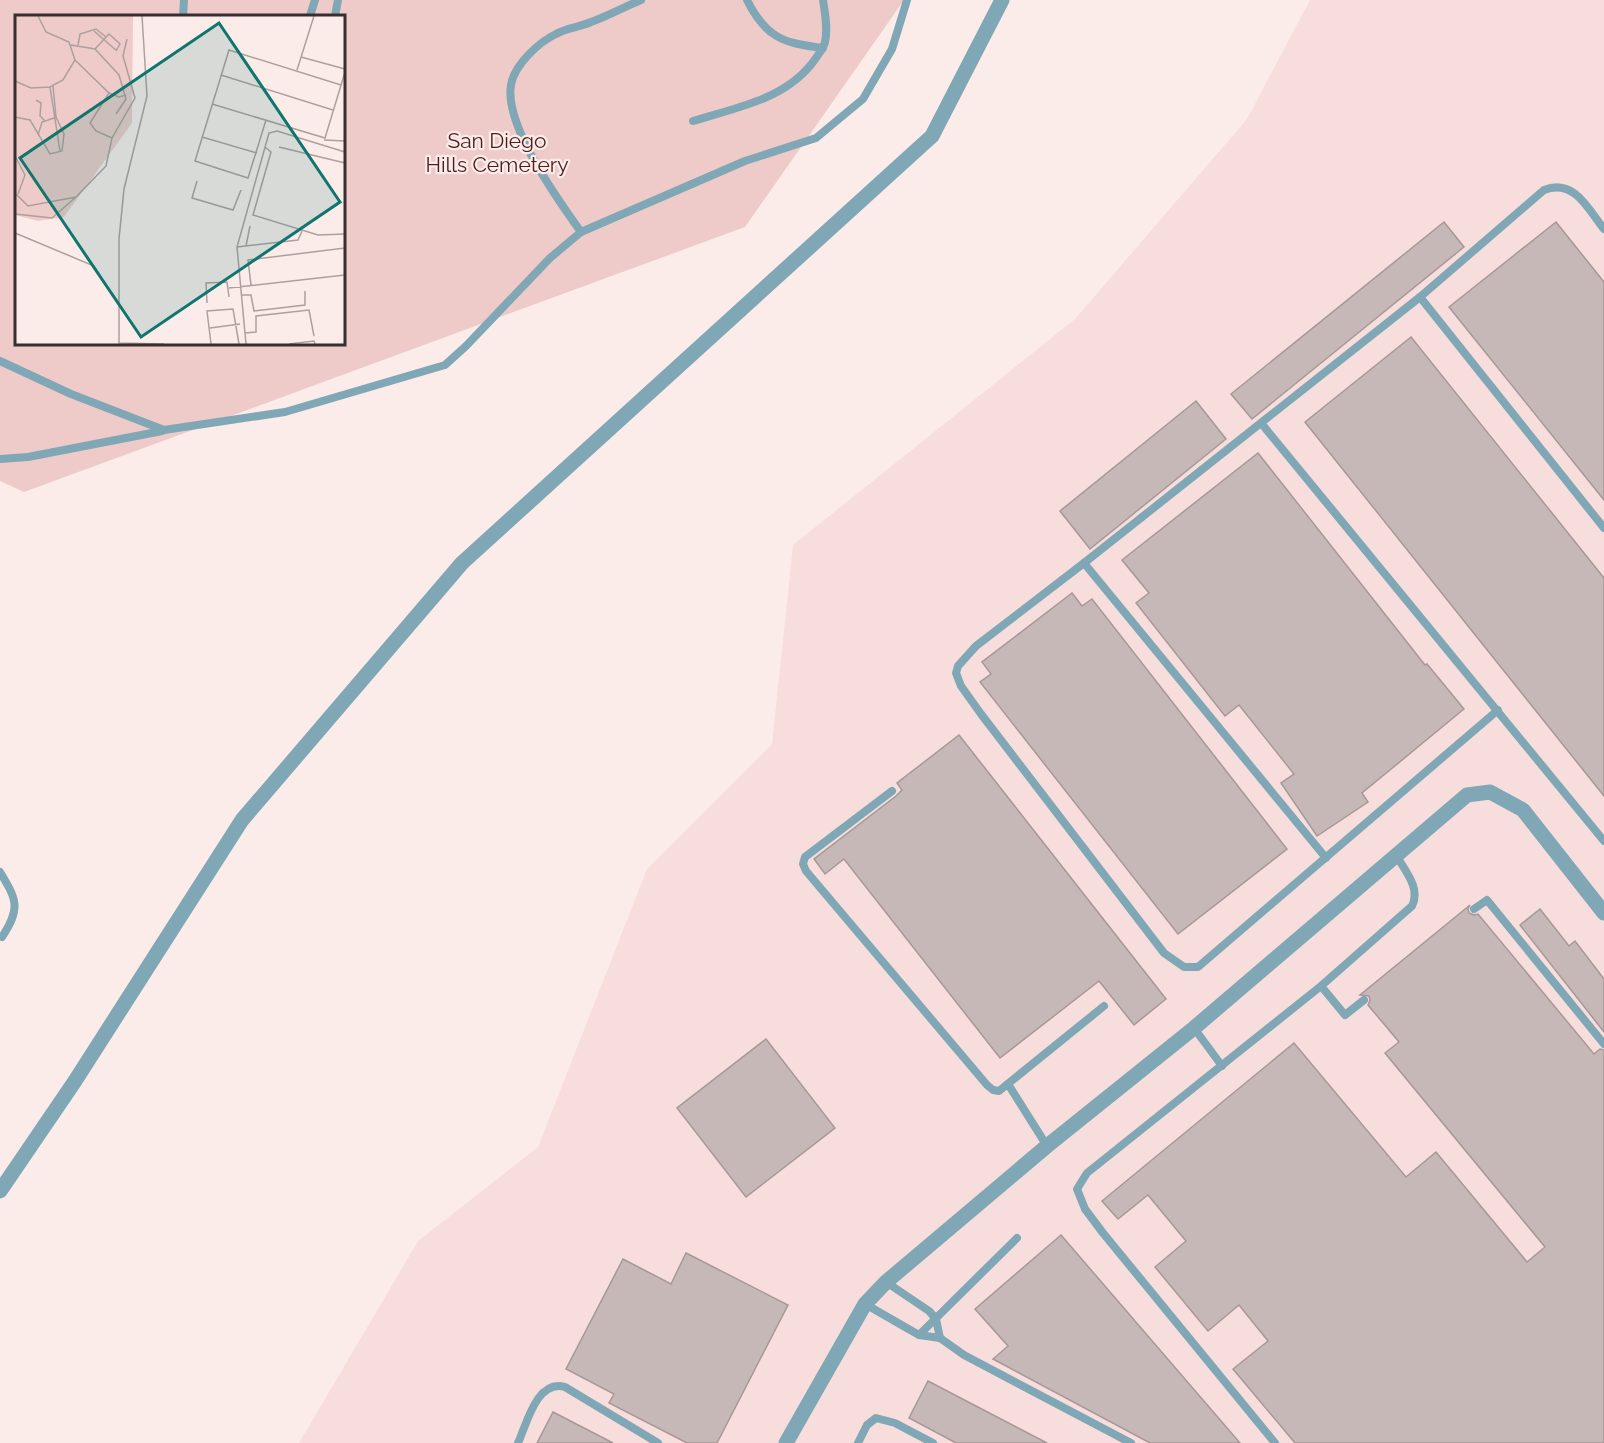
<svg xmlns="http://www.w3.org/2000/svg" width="1604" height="1443" font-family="Raleway,sans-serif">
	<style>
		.built { fill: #f7dedd }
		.green { fill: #eecac8; fill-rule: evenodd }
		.building { fill: #c6b8b6; stroke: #a79897; stroke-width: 1.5 }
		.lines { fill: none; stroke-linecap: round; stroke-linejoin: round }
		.lane { stroke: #80a7b5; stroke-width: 8 }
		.street { stroke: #80a7b5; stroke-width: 15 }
		.labels { text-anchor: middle; stroke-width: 4.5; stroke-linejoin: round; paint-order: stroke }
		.park-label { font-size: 21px; fill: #4d1c1c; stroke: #fbecea }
		.inset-road { fill: none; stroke: #aca09f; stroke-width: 1.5 }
		.view { fill: #0f766e; fill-opacity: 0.15; stroke: #0f766e; stroke-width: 3 }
		.inset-edge { fill: none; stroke: #352f2f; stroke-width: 3 }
	</style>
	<rect width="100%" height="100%" fill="#fbecea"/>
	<polygon class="built" points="1310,0 1604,0 1604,1443 299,1443 418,1241 538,1147 647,869 772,744 793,545 1075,319 1247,119"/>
	<path class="green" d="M0,0H904L745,227L24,492L0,481ZM16,16H344V344H16Z"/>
	<g class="building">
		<polygon points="1444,222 1464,247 1252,419 1231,394"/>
		<polygon points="1556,222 1604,282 1604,500 1449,307"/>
		<polygon points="1411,337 1604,578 1604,796 1305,422"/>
		<polygon points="1196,401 1226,439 1090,549 1060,511"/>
		<polygon points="1258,453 1425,665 1427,664 1464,709 1362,793 1368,802 1317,836 1281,783 1294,774 1239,705 1225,716 1136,603 1149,593 1122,560"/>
		<polygon points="1072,593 1082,606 1092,599 1287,849 1178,934 980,682 991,674 982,662"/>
		<polygon points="959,735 1166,999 1134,1025 1099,981 1000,1058 844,859 825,874 814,859 896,796 902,790 897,783"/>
		<polygon points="1470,905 1468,909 1469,913 1474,915 1478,914 1594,1054 1600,1049 1604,1050 1604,1443 1295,1443 1233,1369 1268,1341 1239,1305 1208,1331 1155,1267 1186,1241 1148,1195 1118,1219 1102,1201 1294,1043 1406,1177 1436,1152 1527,1262 1545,1247 1385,1053 1399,1042 1368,1005 1370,1000 1369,996 1360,995"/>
		<polygon points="1540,909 1569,946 1575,941 1604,979 1604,1032 1520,925"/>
		<polygon points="766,1039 835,1128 746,1197 677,1108"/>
		<polygon points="1061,1235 1240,1443 1150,1443 993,1359 1008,1346 975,1309"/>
		<polygon points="686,1253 788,1305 717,1443 687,1443 609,1403 614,1394 566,1369 623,1259 671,1284"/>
		<polygon points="928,1381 1047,1443 956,1443 909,1418"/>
		<polygon points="553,1412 613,1443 537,1443"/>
	</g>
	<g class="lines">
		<g class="lane">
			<path d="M747,0C766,38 783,43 823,48"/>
			<polyline points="183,16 184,0"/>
			<polyline points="310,16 315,0"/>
			<polyline points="335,16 338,0"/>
			<path d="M693,121C738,107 788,99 816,58C819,53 824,48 825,42C828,29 825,13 823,0"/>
			<path d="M581,232C558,200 504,125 511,85C514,65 539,42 556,34C566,28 580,27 591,22C608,16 624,7 641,0"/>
			<polyline points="1420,297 1604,528"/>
			<polyline points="0,361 71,394 164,430 285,412 445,365 466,346 550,258 581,232 745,161 816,138 863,99 892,49 907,0"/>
			<polyline points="1261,423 1604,841"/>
			<polyline points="0,459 28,457 162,431"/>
			<polyline points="1084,563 1326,858"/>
			<path d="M1498,710L1198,967H1184L1164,953L981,714L961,686L956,673L958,666L976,646L1084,563L1420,297L1544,190C1574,178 1588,209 1604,229"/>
			<polyline points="892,791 805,857 803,864 806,871 987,1085 993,1090 999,1091 1104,1006"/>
			<path d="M0,872C17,900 21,908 2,937"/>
			<polyline points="1474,909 1487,900 1604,1044"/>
			<polyline points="1321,986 1345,1015 1364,1000"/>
			<polyline points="1194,1028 1222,1066"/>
			<polyline points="1008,1084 1047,1146"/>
			<polyline points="886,1282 929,1311 936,1319 940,1338"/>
			<polyline points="865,1304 919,1335 940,1338 964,1355 1131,1443"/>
			<polyline points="919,1335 1017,1238"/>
			<path d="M518,1443C527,1423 537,1379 565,1387L658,1443"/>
			<polyline points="858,1443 867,1425 876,1418 895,1423 933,1443"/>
			<path d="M1275,1443L1103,1233L1085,1209L1077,1189L1087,1173L1321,986L1412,906C1421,888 1405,871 1396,855"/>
		</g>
		<g class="street">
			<polyline points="0,1191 75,1081 242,820 462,563 932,136 1002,0"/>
			<polyline points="786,1443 865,1304 886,1282 1047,1146 1194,1028 1467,795 1490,792 1523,810 1604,913"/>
		</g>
	</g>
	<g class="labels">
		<g class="park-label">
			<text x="497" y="148">San Diego<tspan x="497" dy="24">Hills Cemetery</tspan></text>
		</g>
	</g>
	<g transform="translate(15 15)">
		<rect width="330" height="330" fill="#fbecea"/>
		<path d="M0,1H118L117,108L49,202L23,206L0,200Z" fill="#eecac8"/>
		<path class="inset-road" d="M127,1L132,81L109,174L104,224V328L149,329M79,16L102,36M56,30L80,34L104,60L111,84L101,99M63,30L65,19L81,14L91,22M80,34L94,19L105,29L101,36M286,42L330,54M60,45L94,78L104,82L111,80M282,55L299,1M206,60L318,95M0,66L16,73L35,72L48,65L60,45L54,27L31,17L23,1M35,72L45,136M94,78L75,108L81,116L97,123M21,85L26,88L25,101L30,106M197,89L310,123L330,57M0,102L15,105L35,139L47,136L49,119L41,102L38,71M251,105L233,163L180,146L214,35L326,70M23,120L27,107L39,103M187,122L242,138M309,125L330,126M250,132L256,137L238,200L303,220L330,219M264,132L330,148M0,141L10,160L3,179M182,166L177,183L218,195L226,175M0,178L13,191L61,182L91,151L97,123L120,83L108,41L112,24M0,199L37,203L61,182M0,218L79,251L84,259M231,231L235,211M222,232L283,225L287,216M236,270L233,245L330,233M214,273L330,260M226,280H236L239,296L290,290V276M192,288L191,268L212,267L214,282M195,313L225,309M230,318L241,317V301L294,295L299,321M196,329L192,296L218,294L224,329M231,329L222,232L254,118L262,116L330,137M274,329L299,326L300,329"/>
		<path class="view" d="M204,8L325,187L126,322L5,143Z"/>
		<rect width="330" height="330" class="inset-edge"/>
	</g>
</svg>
